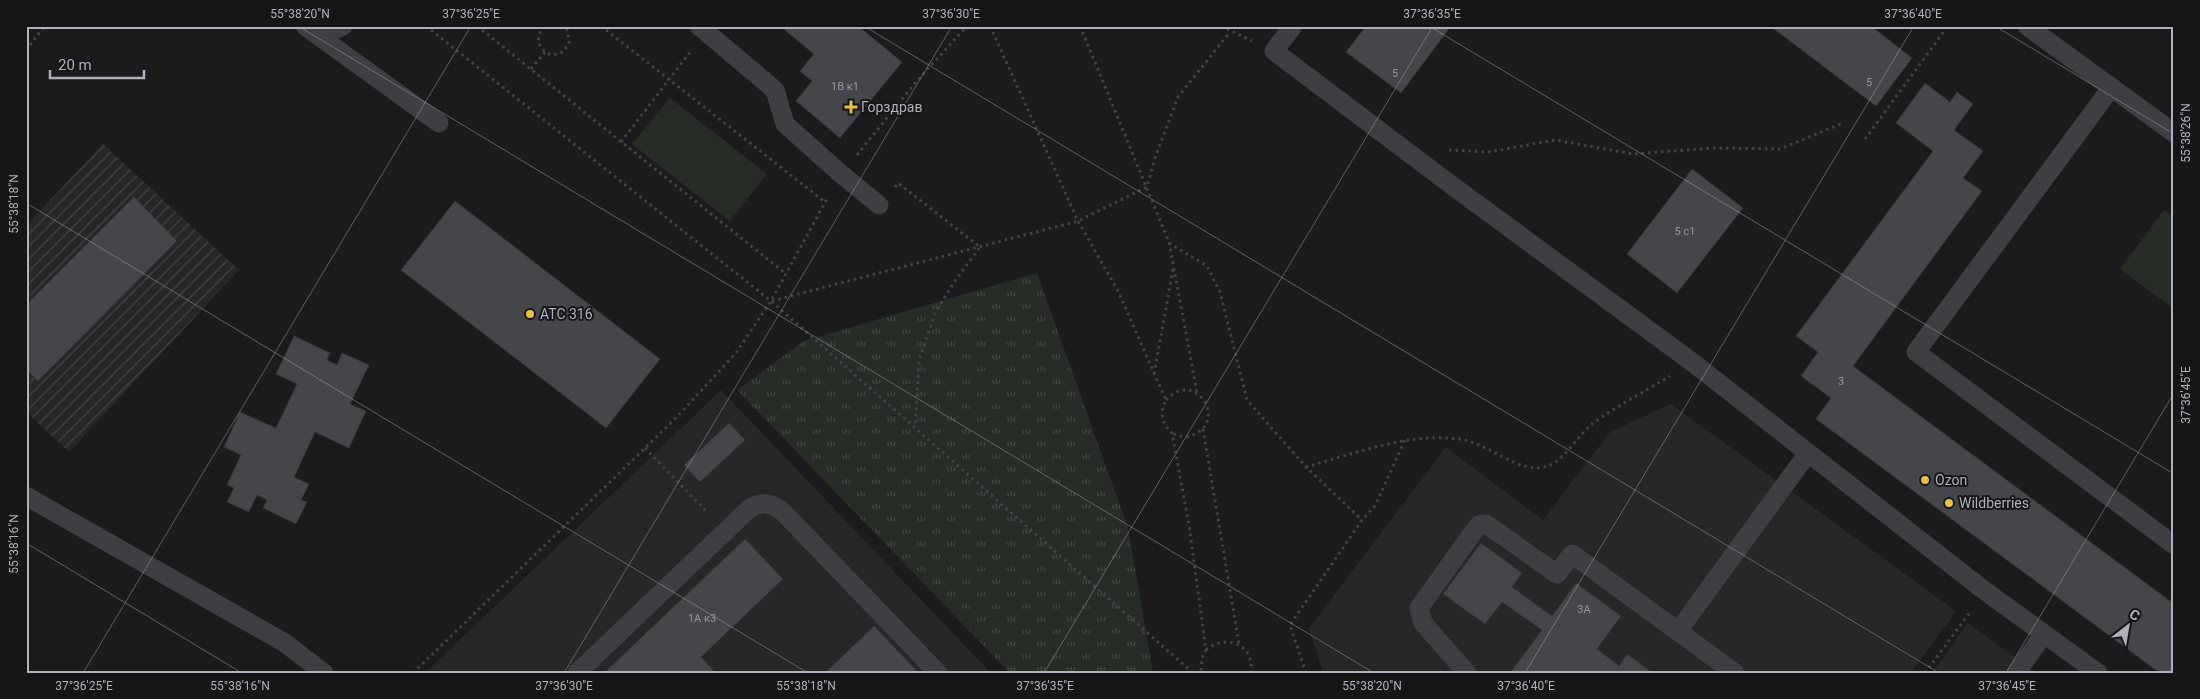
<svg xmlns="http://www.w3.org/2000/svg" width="2200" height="699" font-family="Roboto,sans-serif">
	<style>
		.built { fill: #27272a }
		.industrial { fill: url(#industrial-furrows) }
		.grass { fill: url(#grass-tufts) }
		.pitch { fill: #252d26 }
		.building { fill: #45464a; stroke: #353538 }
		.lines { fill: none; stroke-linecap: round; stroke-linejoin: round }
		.path { stroke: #424348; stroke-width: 3; stroke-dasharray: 2.5 4; stroke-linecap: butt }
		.service { stroke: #3e3e43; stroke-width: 19 }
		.ticks { fill: none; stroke: #aeb1bb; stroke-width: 1; stroke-opacity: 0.45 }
		.poi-dot { fill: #e7c148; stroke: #161518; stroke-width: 2 }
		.labels { text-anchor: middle; stroke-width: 4; stroke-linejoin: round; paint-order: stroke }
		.number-label { font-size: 11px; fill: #94969f }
		.poi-label { font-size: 14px; fill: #aeb1bb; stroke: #161518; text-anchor: start }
		.neatline { fill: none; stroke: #aeb1bb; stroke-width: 2 }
		.ticks-label { font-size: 12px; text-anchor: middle; fill: #aeb1bb }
	</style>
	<defs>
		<pattern id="industrial-furrows" width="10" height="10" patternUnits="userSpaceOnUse" patternTransform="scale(1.25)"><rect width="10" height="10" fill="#27272a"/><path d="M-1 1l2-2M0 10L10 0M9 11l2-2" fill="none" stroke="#444447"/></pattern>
		<pattern id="grass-tufts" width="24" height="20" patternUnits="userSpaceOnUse" patternTransform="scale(1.25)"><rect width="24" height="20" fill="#252d26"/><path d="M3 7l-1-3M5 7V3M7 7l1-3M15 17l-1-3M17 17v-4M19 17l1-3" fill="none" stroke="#424944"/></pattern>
	</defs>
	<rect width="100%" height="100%" fill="#1b1b1d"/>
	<g class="built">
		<polygon points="721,390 991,673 425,673"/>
		<polygon points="1671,404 1956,611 1911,673 1323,673 1309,628 1446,447 1543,520 1610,432"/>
		<polygon points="1968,623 2037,673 1932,673"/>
	</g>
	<polygon class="industrial" points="103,144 239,270 69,452 26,412 26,226"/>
	<polygon class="grass" points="1037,273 1128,528 1153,673 1010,673 737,390 804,341"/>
	<g class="pitch">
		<polygon points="670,98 767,174 730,221 632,144"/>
		<polygon points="2164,210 2174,217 2174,309 2120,269"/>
	</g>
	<g class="building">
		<polygon points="780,26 858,26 902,62 840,138 796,101 812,81 800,71 814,54"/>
		<polygon points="1366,26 1451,26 1401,93 1346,52"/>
		<polygon points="1770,26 1871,26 1912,58 1876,106"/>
		<polygon points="1925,83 1950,102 1957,92 1973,104 1954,130 1983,151 1963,178 1982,191 1853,366 2174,604 2174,673 2160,673 1816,419 1831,398 1801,376 1818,352 1796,336 1933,151 1896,123"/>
		<polygon points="1692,169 1743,208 1677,293 1627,254"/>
		<polygon points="134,197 177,241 38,381 26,369 26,305"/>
		<polygon points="455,201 660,359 606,428 401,270"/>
		<polygon points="294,336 330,353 327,360 337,365 342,353 369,365 350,404 366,411 349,448 315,432 294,477 309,484 301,500 307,502 296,524 263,508 267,500 257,495 249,512 227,502 234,488 227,485 241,455 224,447 240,412 276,428 297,384 276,374"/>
		<polygon points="729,423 745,440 700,482 684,465"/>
		<polygon points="745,539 783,579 701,657 716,673 604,673"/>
		<polygon points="1481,543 1522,573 1512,587 1552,616 1576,583 1621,616 1597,649 1619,666 1627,654 1653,673 1510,673 1542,630 1502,602 1485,624 1443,594"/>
		<polygon points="874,626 919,673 825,673"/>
	</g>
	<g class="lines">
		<g class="path">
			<polyline points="426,26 771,301 1193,673"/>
			<polyline points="477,26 786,274"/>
			<path d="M544,26C534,37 538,52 553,55L563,52L569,43L568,31L564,26"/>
			<polyline points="601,26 825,202"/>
			<path d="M990,26L1078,221L1118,291L1166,400C1159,413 1162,423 1172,433L1189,525L1206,650L1202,658L1201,673"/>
			<polyline points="1080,26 1169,242 1197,393"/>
			<polyline points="1221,26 1252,41"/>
			<polyline points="26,50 45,26"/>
			<polyline points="531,69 545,52"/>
			<polyline points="1865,139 1948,26"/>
			<polyline points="621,142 690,52"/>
			<polyline points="1449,150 1489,152 1555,140 1633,154 1712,148 1780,149 1843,123"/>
			<polyline points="857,155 915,83 967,26"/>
			<polyline points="895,187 898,183 980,247 955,281 936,311 919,360 915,427"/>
			<polyline points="1169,243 1207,266 1220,292 1247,400 1306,467 1362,520"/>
			<polyline points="772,301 1078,221 1147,187 1155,158 1178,97 1230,32"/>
			<polyline points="1154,374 1173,269"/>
			<path d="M1166,400C1195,369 1227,419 1195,434C1187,438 1180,437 1172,433"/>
			<polyline points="1203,429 1239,644"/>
			<polyline points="645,448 708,513"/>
			<path d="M1306,467C1354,454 1409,432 1459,439C1490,443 1520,476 1548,466C1566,459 1577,436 1592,424C1616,406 1644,392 1670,376"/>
			<path d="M1206,650C1227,633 1255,645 1251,673"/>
			<polyline points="413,673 673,421 736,353 771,301 828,197"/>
			<polyline points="1306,673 1290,625 1362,520 1375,506 1405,440"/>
			<polyline points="1925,673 1970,612"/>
		</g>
		<g class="service">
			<polyline points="305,26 320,37 343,26"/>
			<polyline points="699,26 775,90 785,124 841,174 879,205"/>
			<polyline points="1293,26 1274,51 1450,184 1692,362 1985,591 2098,673"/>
			<polyline points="2027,26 2174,133"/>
			<polyline points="320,37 439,123"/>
			<polyline points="2111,88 1916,352 2174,545"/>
			<polyline points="26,496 285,643 324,673"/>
			<polyline points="1678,631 1808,453"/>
			<path d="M577,673L750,508C763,501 771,503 783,512L938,673"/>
			<polyline points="1467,673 1423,623 1419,608 1474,531 1479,525 1486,524 1557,574 1572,554 1735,673"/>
			<polyline points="2016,673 2044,634"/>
		</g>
	</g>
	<path class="ticks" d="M298,26L1374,673M864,26L1939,673M1429,26L2174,474M1995,26L2174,134M26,203L808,673M26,543L242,673M83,673L471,26M564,673L952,26M1044,673L1433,26M1525,673L1914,26M2006,673L2174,393"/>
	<g class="poi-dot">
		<path d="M848.5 99.5h5v5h5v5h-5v5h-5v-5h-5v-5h5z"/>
		<circle cx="530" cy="314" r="5"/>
		<circle cx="1925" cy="480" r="5"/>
		<circle cx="1949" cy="503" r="5"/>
	</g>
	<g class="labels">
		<g class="number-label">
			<text x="1395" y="77">5</text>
			<text x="1869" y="86">5</text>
			<text x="845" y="90">1В к1</text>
			<text x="1685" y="235">5 с1</text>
			<text x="1841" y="385">3</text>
			<text x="1584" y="613">3А</text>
			<text x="702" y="622">1А к3</text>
		</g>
		<g class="poi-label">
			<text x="861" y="112">Горздрав</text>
			<text x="540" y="319">АТС 316</text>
			<text x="1935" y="485">Ozon</text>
			<text x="1959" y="508">Wildberries</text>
		</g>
	</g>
	<rect width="2200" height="699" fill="none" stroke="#161518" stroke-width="55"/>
	<g transform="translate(2128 626) rotate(31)" stroke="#161518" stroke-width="4" paint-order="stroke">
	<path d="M0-4L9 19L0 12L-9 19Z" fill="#aeb1bb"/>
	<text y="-8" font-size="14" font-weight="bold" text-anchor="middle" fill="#aeb1bb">С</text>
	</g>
	<path d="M50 70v8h94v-8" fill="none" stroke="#aeb1bb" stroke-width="2.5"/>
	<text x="58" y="70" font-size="15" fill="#aeb1bb" stroke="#161518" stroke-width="4" paint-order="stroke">20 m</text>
	<rect x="28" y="28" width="2144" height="644" class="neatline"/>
	<g class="ticks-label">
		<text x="300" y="18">55°38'20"N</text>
		<text x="471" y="18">37°36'25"E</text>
		<text x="951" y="18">37°36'30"E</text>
		<text x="1432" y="18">37°36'35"E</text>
		<text x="1913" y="18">37°36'40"E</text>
		<text transform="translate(2186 133) rotate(-90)" y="4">55°38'26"N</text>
		<text transform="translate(14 204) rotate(-90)" y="4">55°38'18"N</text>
		<text transform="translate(2186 395) rotate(-90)" y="4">37°36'45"E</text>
		<text transform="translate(14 544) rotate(-90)" y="4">55°38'16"N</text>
		<text x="84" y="690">37°36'25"E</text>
		<text x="240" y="690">55°38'16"N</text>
		<text x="564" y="690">37°36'30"E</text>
		<text x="806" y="690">55°38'18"N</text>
		<text x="1045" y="690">37°36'35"E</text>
		<text x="1372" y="690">55°38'20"N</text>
		<text x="1526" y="690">37°36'40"E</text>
		<text x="2007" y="690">37°36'45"E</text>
	</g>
</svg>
